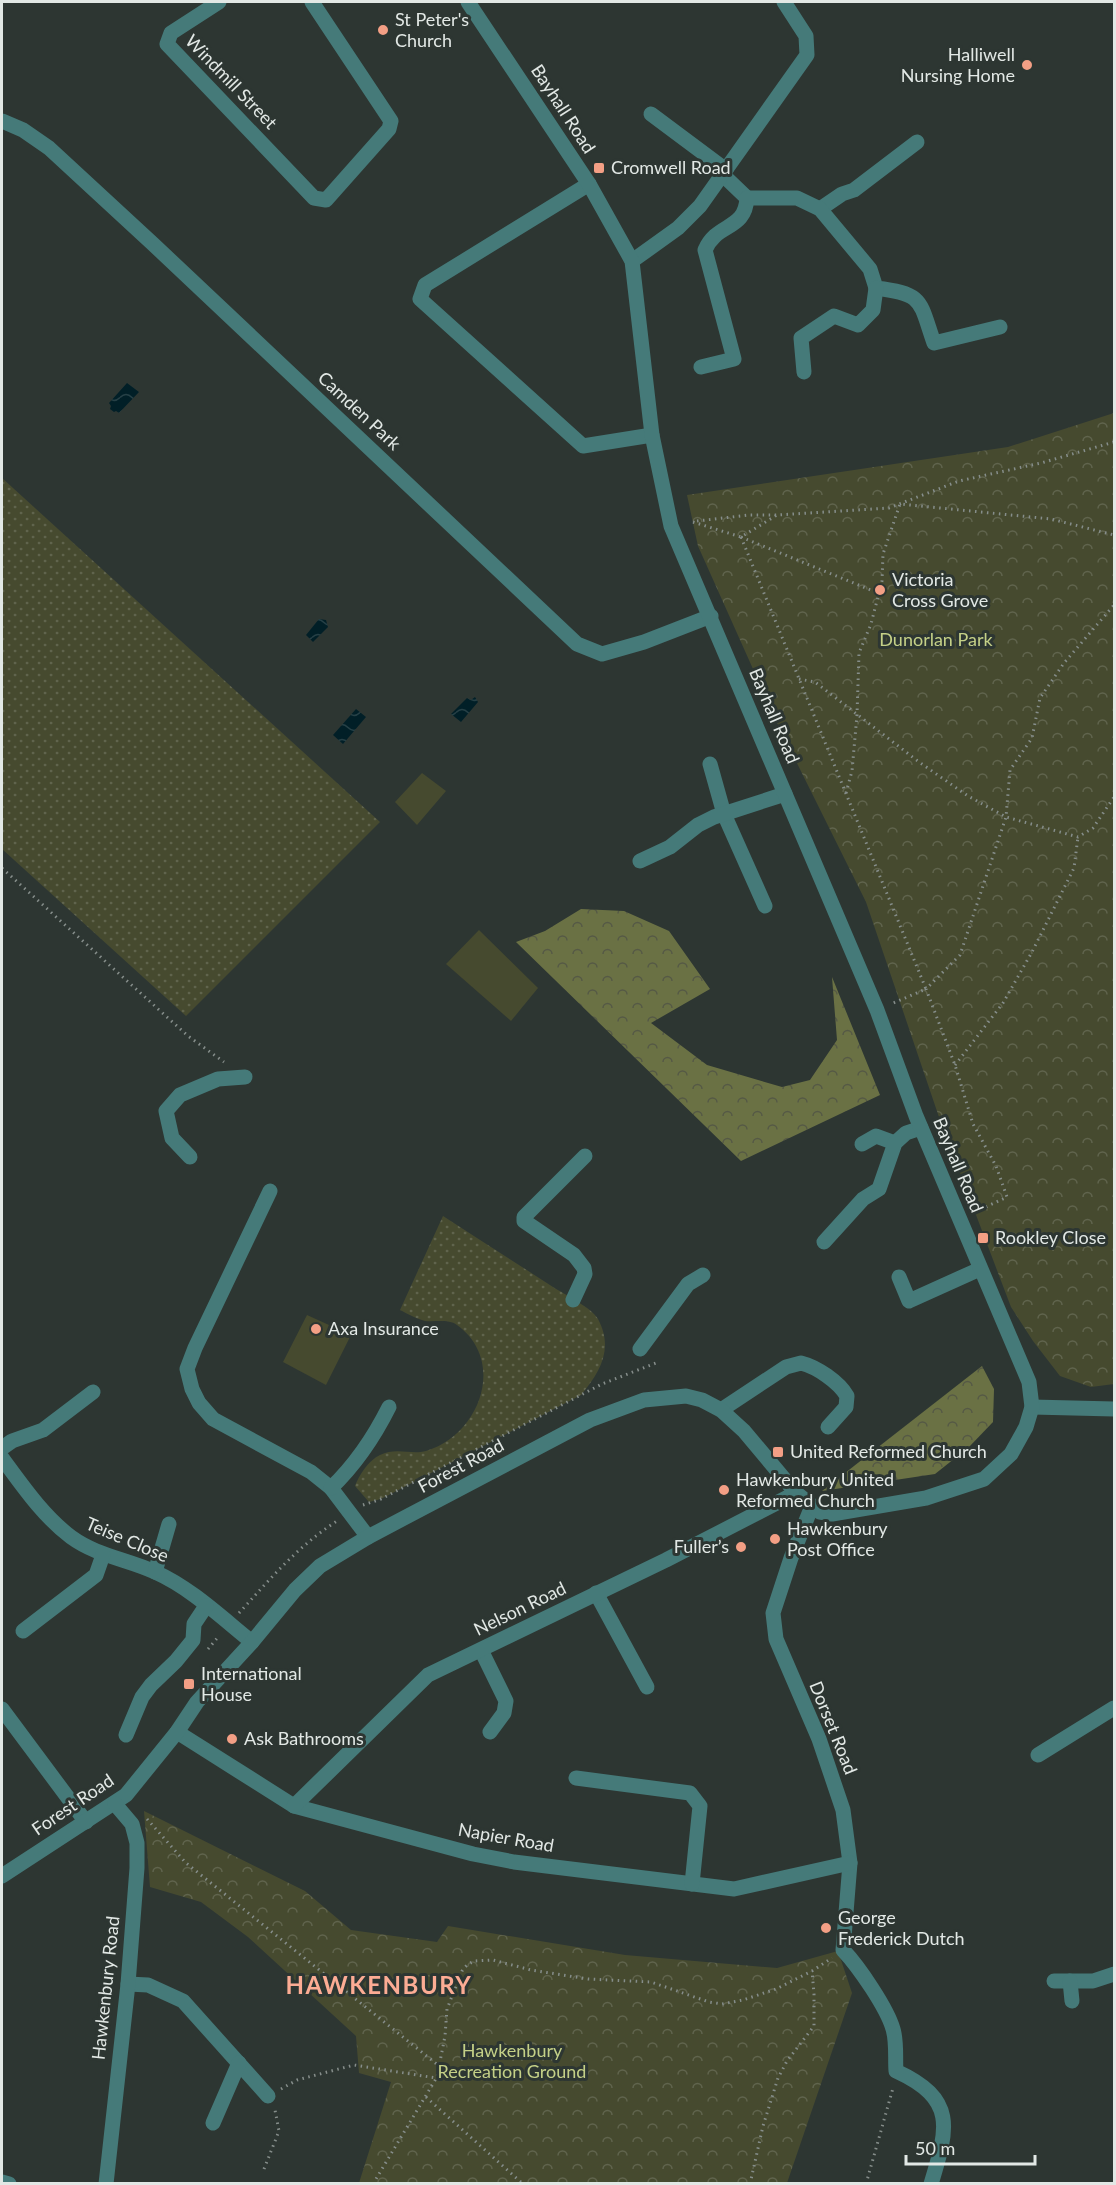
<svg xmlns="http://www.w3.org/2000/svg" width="1116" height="2185" font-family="Lato,sans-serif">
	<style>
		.grass { fill: url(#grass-dots) }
		.forest { fill: url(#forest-crowns) }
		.park { fill: url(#park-crowns) }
		.garden { fill: #464a2f }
		.water { fill: url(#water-waves) }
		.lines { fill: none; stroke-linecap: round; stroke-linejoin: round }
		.path { stroke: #868e8b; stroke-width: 3; stroke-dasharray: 1.5 4.5; stroke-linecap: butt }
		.minor { stroke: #457a79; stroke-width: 15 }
		.poi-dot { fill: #f39f85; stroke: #2d3632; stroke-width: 2 }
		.labels { text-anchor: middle; stroke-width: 6; stroke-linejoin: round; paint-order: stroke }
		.poi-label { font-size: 18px; fill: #e2e8e5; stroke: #2d3632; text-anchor: start }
		.street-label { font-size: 18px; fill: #e2e8e5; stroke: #2d3632 }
		.park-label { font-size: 18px; fill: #c4d087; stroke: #2d3632 }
		.district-label { font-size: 24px; font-weight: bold; letter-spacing: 1.5px; fill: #fcac94; stroke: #2d3632 }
	</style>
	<defs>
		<pattern id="grass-dots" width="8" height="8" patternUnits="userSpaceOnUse" patternTransform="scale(1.5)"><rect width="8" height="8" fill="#464a2f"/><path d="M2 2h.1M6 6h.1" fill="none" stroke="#60644d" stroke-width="1.8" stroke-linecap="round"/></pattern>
		<pattern id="forest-crowns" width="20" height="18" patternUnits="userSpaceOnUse" patternTransform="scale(1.5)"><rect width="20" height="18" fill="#6a7144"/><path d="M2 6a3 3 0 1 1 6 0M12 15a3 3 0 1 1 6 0" fill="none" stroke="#555945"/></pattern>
		<pattern id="park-crowns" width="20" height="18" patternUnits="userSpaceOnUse" patternTransform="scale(1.5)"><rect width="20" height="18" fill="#464a2f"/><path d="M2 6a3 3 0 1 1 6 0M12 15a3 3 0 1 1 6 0" fill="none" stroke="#60644d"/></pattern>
		<pattern id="water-waves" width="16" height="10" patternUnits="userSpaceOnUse" patternTransform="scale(1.5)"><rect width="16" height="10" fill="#011f27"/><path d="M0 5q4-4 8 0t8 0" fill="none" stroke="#264046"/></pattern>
	</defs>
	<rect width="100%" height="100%" fill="#2d3632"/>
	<g class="grass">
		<polygon points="2,478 380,822 186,1016 2,849"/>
		<path d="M443,1216C480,1240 516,1263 553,1287C564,1294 592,1308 598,1319C614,1349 600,1372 581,1395L381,1499L369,1502L355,1486C359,1475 369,1460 380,1455C396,1447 411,1455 426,1451C480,1435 507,1361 457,1325C449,1319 435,1322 425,1321C417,1319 408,1314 400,1310Z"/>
	</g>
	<g class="forest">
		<polygon points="581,909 624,911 669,931 710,989 651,1023 707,1065 782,1087 810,1080 837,1040 832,977 880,1095 741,1161 516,942 545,931"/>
		<polygon points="982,1366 994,1389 993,1422 969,1447 935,1474 822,1491"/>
	</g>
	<g class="park">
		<polygon points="1114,413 1114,1384 1091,1387 1060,1376 1033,1341 1011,1307 940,1120 866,902 779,727 698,546 687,495 1008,447"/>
		<polygon points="144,1811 305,1891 351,1930 437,1942 448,1926 625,1955 777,1968 838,1951 852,1993 787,2183 359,2183 391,2082 359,2073 356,2036 248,1937 201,1902 150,1887"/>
	</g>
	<g class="garden">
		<polygon points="422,773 446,791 417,825 395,802"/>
		<polygon points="479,930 538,988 511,1021 446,964"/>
		<polygon points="307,1315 351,1335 326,1385 283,1362"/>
	</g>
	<g class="water">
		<polygon points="127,383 139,392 119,413 116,411 114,412 110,409 111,406 109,403"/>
		<polygon points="319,619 326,620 328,627 313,642 306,635"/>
		<polygon points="475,697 478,702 461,722 451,714 467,698 471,700"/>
		<polygon points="356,709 366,717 343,744 333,735"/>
	</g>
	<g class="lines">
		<g class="path">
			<polyline points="697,521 749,515 777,515"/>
			<polyline points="693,522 741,537 777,515 889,508 959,481 1041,463 1114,442"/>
			<polyline points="741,537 926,989 891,1004"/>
			<polyline points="741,537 878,593"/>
			<polyline points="799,679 815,682 919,762 968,796 1006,817 1078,837 1093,828 1114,797"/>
			<polyline points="846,793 852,771 857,715 859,653 871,624 882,581 883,554 900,504 1051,519 1114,535"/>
			<polyline points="2,868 188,1036 224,1062"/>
			<polyline points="955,1065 1003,1003 1032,952 1074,868 1078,837"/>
			<polyline points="975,1212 1007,1197 996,1166 973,1124 955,1065 926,989 960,955 1006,817 1010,770 1032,738 1040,698 1064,663 1114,605"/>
			<polyline points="363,1505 381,1499 602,1384 656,1363"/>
			<path d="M239,1613C270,1579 298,1546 337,1521"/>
			<polyline points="208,1649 219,1636"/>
			<polyline points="147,1819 186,1863 439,2066"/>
			<polyline points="281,2089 297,2080 354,2065 436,2078"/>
			<polyline points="426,2097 523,2184"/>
			<polyline points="264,2169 279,2131 275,2110"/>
			<polyline points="373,2184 437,2077 445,2036 447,2009 462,1971 467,1965 474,1961 493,1960 531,1970 588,1979 651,1982 709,2002 722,2004 743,2000 776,1989 812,1971 832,1958"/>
			<polyline points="750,2184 763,2126 778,2078 787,2061 814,2026 814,1994 812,1971"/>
			<polyline points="866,2184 893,2088"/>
		</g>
		<g class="minor">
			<polyline points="219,2 171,33 167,44 314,198 326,200 389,129 391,121 312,2"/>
			<polyline points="651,114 726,170"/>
			<polyline points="2,121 23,130 49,148 153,244 577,644 602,654 644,642 711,616"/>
			<polyline points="723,175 747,198"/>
			<polyline points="589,184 425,285 420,299 583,446 652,435"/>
			<polyline points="820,209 842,194 854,190 917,142"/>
			<polyline points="632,261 678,228 700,206 807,55 806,36 784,2"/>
			<path d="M701,367L734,359L705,250C717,222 745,231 747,198H797L820,209L870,269L876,288C924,294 919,300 934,343L1000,327"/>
			<polyline points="804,372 801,338 834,316 858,325 873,310 876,288"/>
			<polyline points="710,764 724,814 765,906"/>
			<polyline points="640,861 670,847 698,825 714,817 785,794"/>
			<polyline points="862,1144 876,1136 895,1143"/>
			<polyline points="190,1157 172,1138 166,1111 180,1095 218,1079 245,1077"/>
			<polyline points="270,1191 195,1348 187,1369 192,1389 199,1403 213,1419 311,1472 331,1488 368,1537"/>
			<polyline points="824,1242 863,1199 879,1189 895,1143 906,1133 921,1128"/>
			<polyline points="899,1277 909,1301 980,1269"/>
			<polyline points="573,1300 585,1274 584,1268 574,1255 524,1221 524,1217 585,1156"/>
			<polyline points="640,1349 688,1284 703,1275"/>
			<polyline points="1032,1407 1114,1409"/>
			<path d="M721,1410L786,1367L801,1363C817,1367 839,1382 847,1396L846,1407L828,1427"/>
			<polyline points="2,1448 12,1441 43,1430 93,1392"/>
			<path d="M2,1458C22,1485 43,1516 71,1537C97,1556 127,1559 155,1572C191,1588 222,1618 252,1642"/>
			<path d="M331,1488C356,1464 373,1439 389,1407"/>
			<path d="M812,1506L791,1558L773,1613L776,1639L819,1739L843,1810L850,1863L843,1950C859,1967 887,2008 893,2029C897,2042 895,2058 896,2071C957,2099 948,2128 931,2184"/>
			<polyline points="155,1572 169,1524"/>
			<polyline points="596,1593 647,1687"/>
			<polyline points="23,1631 96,1575 103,1555"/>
			<polyline points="481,1650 506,1701 504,1713 490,1732"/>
			<polyline points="2,1709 86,1822"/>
			<polyline points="177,1732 294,1806 473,1854 514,1862 734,1889 850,1863"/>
			<polyline points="126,1735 142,1697 151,1685 176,1661 193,1640 194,1624 206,1606"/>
			<polyline points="1038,1755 1114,1708"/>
			<polyline points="576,1778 690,1793 700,1806 692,1884"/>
			<polyline points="294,1806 428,1675 666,1560 796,1493"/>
			<polyline points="2,1876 126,1795 177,1732 197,1702 252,1642 295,1590 320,1566 368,1537 590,1420 644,1400 686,1396 702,1400 721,1410 744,1431 796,1493 820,1512 832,1514 926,1498 984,1479 1011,1454 1026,1427 1032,1407 1029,1382 916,1116 877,1010 671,526 652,435 632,261 589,184 468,2"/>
			<polyline points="1054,1981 1093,1981 1114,1974"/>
			<polyline points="1070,1981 1072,2001"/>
			<polyline points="128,1984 148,1985 183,2001 268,2096"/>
			<polyline points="213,2123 239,2063"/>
			<polyline points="2,2182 9,2184"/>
			<polyline points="106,2184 128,1984 137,1868 137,1843 132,1824 115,1804"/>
		</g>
	</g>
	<g class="poi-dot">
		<circle cx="383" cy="30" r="6"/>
		<circle cx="1027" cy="65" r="6"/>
		<rect x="593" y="162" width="12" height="12" rx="3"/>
		<circle cx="880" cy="590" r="6"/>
		<rect x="977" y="1232" width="12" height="12" rx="3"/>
		<circle cx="316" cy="1329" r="6"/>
		<rect x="772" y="1446" width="12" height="12" rx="3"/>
		<circle cx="724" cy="1490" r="6"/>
		<circle cx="775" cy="1539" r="6"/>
		<circle cx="741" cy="1547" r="6"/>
		<rect x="183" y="1678" width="12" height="12" rx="3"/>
		<circle cx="232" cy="1739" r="6"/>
		<circle cx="826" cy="1928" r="6"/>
	</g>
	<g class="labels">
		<g class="poi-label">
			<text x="395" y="26">St Peter's<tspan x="395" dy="21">Church</tspan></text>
			<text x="1015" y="61" text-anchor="end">Halliwell<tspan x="1015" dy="21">Nursing Home</tspan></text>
			<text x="611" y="174">Cromwell Road</text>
			<text x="892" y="586">Victoria<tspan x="892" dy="21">Cross Grove</tspan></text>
			<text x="995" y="1244">Rookley Close</text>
			<text x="328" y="1335">Axa Insurance</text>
			<text x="790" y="1458">United Reformed Church</text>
			<text x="736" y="1486">Hawkenbury United<tspan x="736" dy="21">Reformed Church</tspan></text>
			<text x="787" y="1535">Hawkenbury<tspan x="787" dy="21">Post Office</tspan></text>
			<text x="729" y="1553" text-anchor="end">Fuller’s</text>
			<text x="201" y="1680">International<tspan x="201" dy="21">House</tspan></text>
			<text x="244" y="1745">Ask Bathrooms</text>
			<text x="838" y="1924">George<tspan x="838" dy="21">Frederick Dutch</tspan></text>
		</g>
		<g class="street-label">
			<text transform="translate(231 82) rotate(46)" y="6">Windmill Street</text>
			<text transform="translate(563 109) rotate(57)" y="6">Bayhall Road</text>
			<text transform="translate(359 411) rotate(43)" y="6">Camden Park</text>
			<text transform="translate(774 716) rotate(67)" y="6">Bayhall Road</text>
			<text transform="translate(958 1165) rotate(67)" y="6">Bayhall Road</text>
			<text transform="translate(461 1466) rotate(-28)" y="6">Forest Road</text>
			<text transform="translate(127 1540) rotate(23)" y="6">Teise Close</text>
			<text transform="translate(520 1609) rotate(-26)" y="6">Nelson Road</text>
			<text transform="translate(833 1728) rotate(68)" y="6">Dorset Road</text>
			<text transform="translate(73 1805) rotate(-34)" y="6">Forest Road</text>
			<text transform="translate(506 1838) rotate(10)" y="6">Napier Road</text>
			<text transform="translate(106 1988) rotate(-84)" y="6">Hawkenbury Road</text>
		</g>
		<g class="park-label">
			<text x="936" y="646">Dunorlan Park</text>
			<text x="512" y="2057">Hawkenbury<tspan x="512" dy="21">Recreation Ground</tspan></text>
		</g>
		<g class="district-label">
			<text x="379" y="1994">HAWKENBURY</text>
		</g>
	</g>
	<rect width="1116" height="2185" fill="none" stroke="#e2e8e5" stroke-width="6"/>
	<path d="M906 2155v9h129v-9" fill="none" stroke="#e2e8e5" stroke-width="3"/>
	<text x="915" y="2155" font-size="18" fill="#e2e8e5" stroke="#2d3632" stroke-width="4.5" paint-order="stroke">50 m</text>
</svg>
